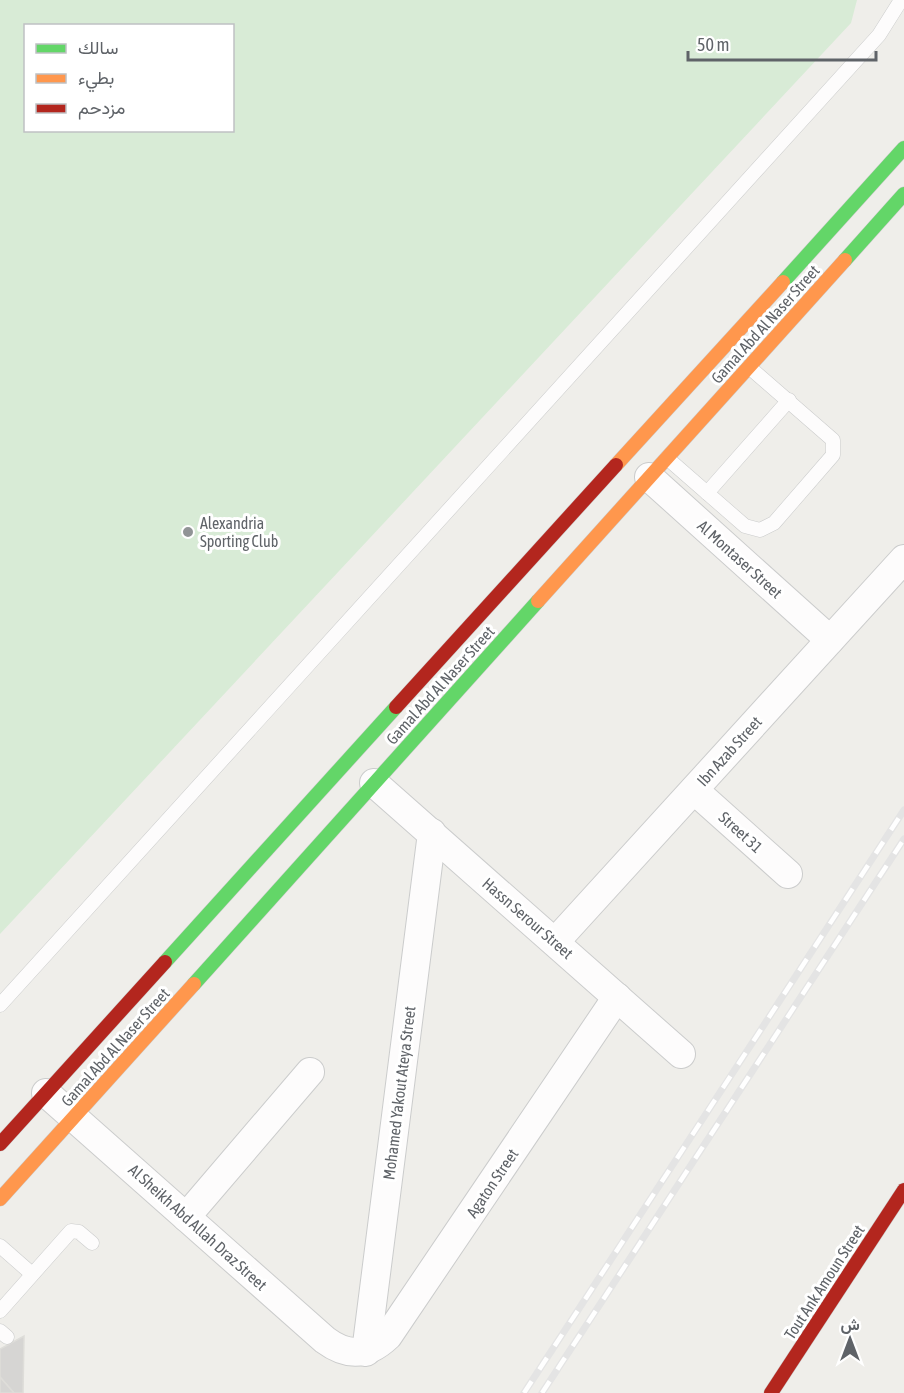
<svg xmlns="http://www.w3.org/2000/svg" width="904" height="1393" font-family="'Asap Condensed',Vazirmatn,sans-serif">
	<style>
		.green { fill: #d8ebd6; fill-rule: evenodd }
		.building { fill: #d6d5d3; stroke: #deddd9; stroke-width: 1.5 }
		.lines { fill: none; stroke-linecap: round; stroke-linejoin: round }
		.lane-casing { stroke: #cbcccc; stroke-width: 15 }
		.street-casing { stroke: #cbcccc; stroke-width: 30 }
		.fast-casing { stroke: #cacacb; stroke-width: 15 }
		.slow-casing { stroke: #cacacb; stroke-width: 15 }
		.jam-casing { stroke: #cacacb; stroke-width: 15 }
		.lane { stroke: #fdfcfc; stroke-width: 14 }
		.street { stroke: #fdfcfc; stroke-width: 28 }
		.fast { stroke: #63d668; stroke-width: 14 }
		.slow { stroke: #ff974d; stroke-width: 14 }
		.jam { stroke: #b3261e; stroke-width: 14 }
		.rail-casing { stroke: #e4e4e4; stroke-width: 7 }
		.rail { stroke: #fff; stroke-width: 4.5; stroke-dasharray: 14; stroke-linecap: butt }
		.poi-dot { fill: #919496; stroke: #fff; stroke-width: 2 }
		.labels { text-anchor: middle; stroke-width: 6; stroke-linejoin: round; paint-order: stroke }
		.street-label { font-size: 16px; fill: #5f6368; stroke: #fff }
		.poi-label { font-size: 16px; fill: #5f6368; stroke: #fff; text-anchor: start }
	</style>
	<rect width="100%" height="100%" fill="#efeeea"/>
	<path class="green" d="M0,0H857L851,23L0,934ZM26,26H232V130H26Z"/>
	<g class="building">
		<polygon points="24,1336 23,1393 14,1393 0,1377 0,1349"/>
		<polygon points="0,1377 14,1393 0,1393"/>
	</g>
	<g class="lines">
		<defs>
			<g id="lane">
				<polyline points="667,458 745,526 760,530 774,523 833,455 833,440 749,367"/>
				<polyline points="707,493 789,400"/>
				<polyline points="0,1005 879,35 901,0"/>
				<polyline points="0,1246 32,1274"/>
				<polyline points="0,1311 71,1231 79,1232 92,1243"/>
				<polyline points="0,1331 7,1337"/>
			</g>
			<g id="street">
				<polyline points="649,477 830,640"/>
				<polyline points="374,783 681,1054"/>
				<polyline points="694,790 788,874"/>
				<polyline points="555,942 904,559"/>
				<path d="M46,1093L325,1340C348,1357 367,1356 388,1336L617,997"/>
				<polyline points="186,1217 310,1072"/>
				<polyline points="366,1352 432,833"/>
			</g>
			<g id="fast">
				<polyline points="845,260 904,194"/>
				<polyline points="783,282 904,148"/>
				<polyline points="165,962 396,707"/>
				<polyline points="194,984 538,601"/>
			</g>
			<g id="slow">
				<polyline points="616,465 783,282"/>
				<polyline points="538,601 845,260"/>
				<polyline points="0,1199 194,984"/>
			</g>
			<g id="jam">
				<polyline points="396,707 616,465"/>
				<polyline points="0,1144 165,962"/>
				<polyline points="771,1393 904,1190"/>
			</g>
		</defs>
		<use href="#lane" class="lane-casing"/>
		<use href="#street" class="street-casing"/>
		<use href="#fast" class="fast-casing"/>
		<use href="#slow" class="slow-casing"/>
		<use href="#jam" class="jam-casing"/>
		<use href="#lane" class="lane"/>
		<use href="#street" class="street"/>
		<use href="#fast" class="fast"/>
		<use href="#slow" class="slow"/>
		<use href="#jam" class="jam"/>
		<defs>
			<g id="rail">
				<polyline points="524,1393 904,810"/>
				<polyline points="542,1393 904,839"/>
			</g>
		</defs>
		<use href="#rail" class="rail-casing"/>
		<use href="#rail" class="rail"/>
	</g>
	<circle class="poi-dot" cx="188" cy="532" r="6"/>
	<g class="labels">
		<g class="street-label">
			<text transform="translate(765 324) rotate(-48)" y="6">Gamal Abd Al Naser Street</text>
			<text transform="translate(740 559) rotate(42)" y="6">Al Montaser Street</text>
			<text transform="translate(440 685) rotate(-48)" y="6">Gamal Abd Al Naser Street</text>
			<text transform="translate(729 751) rotate(-48)" y="6">Ibn Azab Street</text>
			<text transform="translate(741 832) rotate(42)" y="6">Street 31</text>
			<text transform="translate(528 918) rotate(41)" y="6">Hassn Serour Street</text>
			<text transform="translate(115 1047) rotate(-48)" y="6">Gamal Abd Al Naser Street</text>
			<text transform="translate(399 1093) rotate(-83)" y="6">Mohamed Yakout Ateya Street</text>
			<text transform="translate(492 1183) rotate(-56)" y="6">Agaton Street</text>
			<text transform="translate(198 1227) rotate(42)" y="6">Al Sheikh Abd Allah Draz Street</text>
			<text transform="translate(824 1282) rotate(-57)" y="6">Tout Ank Amoun Street</text>
		</g>
		<g class="poi-label">
			<text x="200" y="529">Alexandria<tspan x="200" dy="18">Sporting Club</tspan></text>
		</g>
	</g>
	<rect x="24" y="24" width="210" height="108" fill="#ffffff" stroke="#bfc1c3" stroke-width="1.5"/>
	<rect x="36" y="44" width="30" height="9" fill="#63d668" stroke="#bfc1c3" stroke-width="1.5"/>
	<text x="78" y="54" font-size="18" fill="#5f6368">سالك</text>
	<rect x="36" y="74" width="30" height="9" fill="#ff974d" stroke="#bfc1c3" stroke-width="1.5"/>
	<text x="78" y="84" font-size="18" fill="#5f6368">بطيء</text>
	<rect x="36" y="104" width="30" height="9" fill="#b3261e" stroke="#bfc1c3" stroke-width="1.5"/>
	<text x="78" y="114" font-size="18" fill="#5f6368">مزدحم</text>
	<g transform="translate(850 1339)" stroke="#ffffff" stroke-width="4.5" paint-order="stroke">
	<path d="M0-4.5L10 22L0 15L-10 22Z" fill="#5f6368"/>
	<text y="-9" font-size="16" font-weight="bold" text-anchor="middle" fill="#5f6368">ش</text>
	</g>
	<path d="M688 51v9h188v-9" fill="none" stroke="#5f6368" stroke-width="3"/>
	<text x="697" y="51" font-size="18" fill="#5f6368" stroke="#ffffff" stroke-width="4.5" paint-order="stroke">50 m</text>
</svg>
